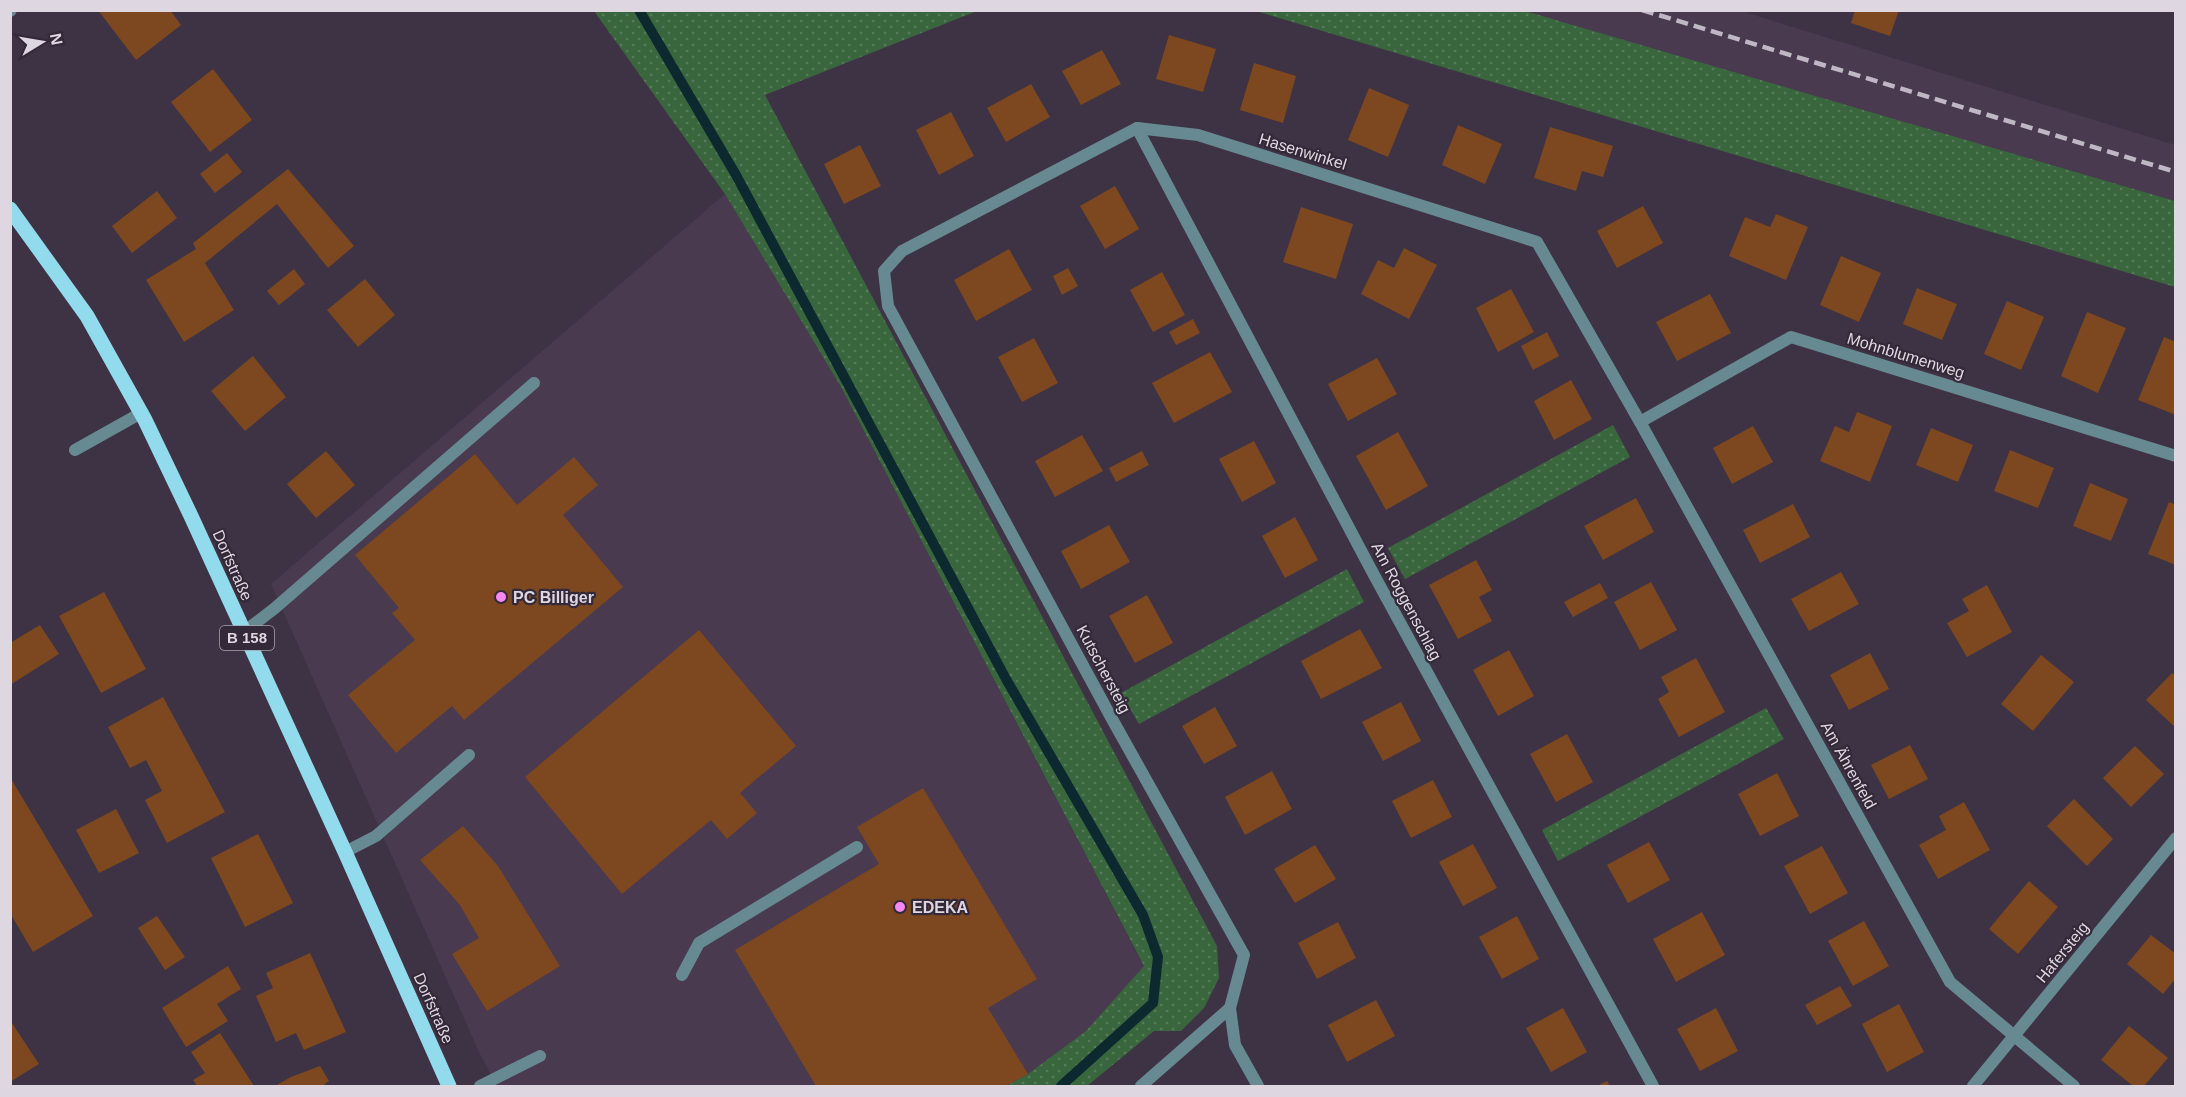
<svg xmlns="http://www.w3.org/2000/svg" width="2186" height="1097" font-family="Arial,sans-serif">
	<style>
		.built { fill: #493a50 }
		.grass { fill: url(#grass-dots) }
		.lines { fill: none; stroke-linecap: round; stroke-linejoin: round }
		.stream { stroke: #0c292f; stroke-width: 10 }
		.building { fill: #7d471f }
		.service { stroke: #678a92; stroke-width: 12 }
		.minor { stroke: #678a92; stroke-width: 12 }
		.primary { stroke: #92dbed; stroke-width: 15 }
		.rail { stroke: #bfb8c4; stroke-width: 4.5; stroke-dasharray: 12 6; stroke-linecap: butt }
		.poi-dot { fill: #f589ef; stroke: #342939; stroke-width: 2 }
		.labels { text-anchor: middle; stroke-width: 4.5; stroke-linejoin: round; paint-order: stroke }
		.shield { fill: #342939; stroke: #aba3af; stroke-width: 1.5 }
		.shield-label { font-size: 15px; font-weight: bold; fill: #ded7e2 }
		.street-label { font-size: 16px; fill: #ded7e2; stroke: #342939 }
		.poi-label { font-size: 16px; font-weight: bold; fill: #ded7e2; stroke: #342939; text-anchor: start }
	</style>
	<defs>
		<pattern id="grass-dots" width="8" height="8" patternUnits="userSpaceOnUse" patternTransform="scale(1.5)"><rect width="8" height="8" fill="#3a663e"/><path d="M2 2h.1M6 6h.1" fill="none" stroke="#567b5a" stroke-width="1.8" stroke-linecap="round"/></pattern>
	</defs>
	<rect width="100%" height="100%" fill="#3e3344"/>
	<g class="built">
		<polygon points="1525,11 1741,11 2175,145 2175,201"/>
		<polygon points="725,194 841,387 1144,967 1061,1086 497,1086 479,1052 271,584"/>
	</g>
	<g class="grass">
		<polygon points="594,11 977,11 765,95 1217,946 1219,978 1204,1008 1181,1031 1154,1031 1087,1086 1006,1086 1028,1074 1086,1031 1144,966 841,387 725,194"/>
		<polygon points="1256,11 1525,11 2175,201 2175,287"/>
		<polygon points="1613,425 1630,457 1405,579 1388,548"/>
		<polygon points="1347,569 1364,602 1139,724 1121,693"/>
		<polygon points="1766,708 1784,739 1558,861 1542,830"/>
	</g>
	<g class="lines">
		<polyline class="stream" points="639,10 736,175 1006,679 1143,915 1158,957 1153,1003 1061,1086"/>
	</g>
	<g class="building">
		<polygon points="98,10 170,10 181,25 136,60"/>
		<polygon points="1855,10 1899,10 1890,36 1851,23"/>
		<polygon points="1169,35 1216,49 1203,92 1156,79"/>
		<polygon points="1102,50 1121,84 1081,105 1062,71"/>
		<polygon points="1254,63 1296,76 1283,123 1240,110"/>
		<polygon points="213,69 252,120 210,152 171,102"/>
		<polygon points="1031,84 1050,117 1006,142 987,108"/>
		<polygon points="1369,88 1409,105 1388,157 1348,140"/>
		<polygon points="951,112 974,156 939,175 916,130"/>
		<polygon points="1458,125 1502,144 1485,184 1442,165"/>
		<polygon points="1550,127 1613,146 1603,177 1582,171 1576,191 1534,178"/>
		<polygon points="860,145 881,186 844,204 824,164"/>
		<polygon points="227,153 242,172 215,193 200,174"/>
		<polygon points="288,169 354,246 328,268 277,204 205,263 234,310 184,342 146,280 196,249 193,243"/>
		<polygon points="1115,186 1139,229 1105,249 1080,206"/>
		<polygon points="157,191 177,218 132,253 112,226"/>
		<polygon points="1643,206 1663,243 1617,268 1597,231"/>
		<polygon points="1301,207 1353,224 1336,279 1283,262"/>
		<polygon points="1776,214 1808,227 1786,280 1729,256 1745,217 1770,227"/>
		<polygon points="1404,248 1437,265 1409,319 1361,294 1378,260 1394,268"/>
		<polygon points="1009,249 1032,290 976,321 954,280"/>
		<polygon points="1841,256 1881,273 1859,322 1820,305"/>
		<polygon points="1068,268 1078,286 1062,295 1053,276"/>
		<polygon points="294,269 305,284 279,305 267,291"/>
		<polygon points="1162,272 1185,315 1153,332 1130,290"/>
		<polygon points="365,279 395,315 358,347 327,310"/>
		<polygon points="1917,288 1957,304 1942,340 1903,324"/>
		<polygon points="1511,289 1534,332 1498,352 1476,308"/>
		<polygon points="1710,294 1731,333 1677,361 1656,322"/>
		<polygon points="2007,301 2044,317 2021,370 1984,354"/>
		<polygon points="2087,312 2126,328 2098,393 2061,376"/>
		<polygon points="1193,319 1200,333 1176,345 1169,332"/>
		<polygon points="1547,332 1559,356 1533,370 1521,346"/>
		<polygon points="2164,337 2176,342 2176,415 2138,400"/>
		<polygon points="1034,338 1058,383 1022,402 998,357"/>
		<polygon points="1210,352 1232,392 1174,423 1152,383"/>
		<polygon points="253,356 286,397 245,431 211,391"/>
		<polygon points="1377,358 1397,394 1348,421 1328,384"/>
		<polygon points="1571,380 1592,419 1554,440 1534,401"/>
		<polygon points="1857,412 1892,426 1870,482 1820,461 1835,426 1849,432"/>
		<polygon points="1753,426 1773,462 1732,484 1713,448"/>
		<polygon points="1931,428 1973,445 1958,482 1916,465"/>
		<polygon points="1398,432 1428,486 1386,510 1356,456"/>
		<polygon points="1082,435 1103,471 1055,497 1035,461"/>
		<polygon points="1254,441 1276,483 1242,502 1219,459"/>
		<polygon points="2010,450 2054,468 2038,508 1994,491"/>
		<polygon points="326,451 355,485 316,518 287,484"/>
		<polygon points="1142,451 1149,465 1116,482 1109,468"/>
		<polygon points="475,454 517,505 574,457 598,485 563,515 623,587 464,720 452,706 396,753 348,695 415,640 392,613 399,608 355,555"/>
		<polygon points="2090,483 2128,499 2111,541 2073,526"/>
		<polygon points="1636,498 1654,532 1603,560 1584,526"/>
		<polygon points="2169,502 2176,505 2176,565 2148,554"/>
		<polygon points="1793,504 1810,537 1760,563 1743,530"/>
		<polygon points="1295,517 1318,560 1285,578 1262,536"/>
		<polygon points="1109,525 1130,562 1081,589 1061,551"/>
		<polygon points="1476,560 1492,590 1479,597 1492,621 1458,639 1429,585"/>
		<polygon points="1841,572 1859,604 1809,631 1791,599"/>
		<polygon points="1651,582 1677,630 1640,650 1614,602"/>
		<polygon points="1600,583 1608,598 1573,617 1564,602"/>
		<polygon points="1987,585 2012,632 1967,657 1947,623 1969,611 1962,599"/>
		<polygon points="104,592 146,669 101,693 59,616"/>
		<polygon points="1147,595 1173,643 1135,663 1109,616"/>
		<polygon points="40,625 59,654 10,685 10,643"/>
		<polygon points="1360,629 1382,668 1321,699 1301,661"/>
		<polygon points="699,630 796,746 740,793 757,813 727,839 711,820 622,894 525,777"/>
		<polygon points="1509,650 1534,696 1498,716 1473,670"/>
		<polygon points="1870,653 1889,689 1849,710 1830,675"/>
		<polygon points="2041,655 2074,682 2033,731 2001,704"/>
		<polygon points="1696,658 1725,712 1679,737 1658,699 1669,692 1661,677"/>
		<polygon points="2172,673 2176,676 2176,728 2146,700"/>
		<polygon points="163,697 225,812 167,843 145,800 162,791 146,760 130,768 108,727"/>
		<polygon points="1401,702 1421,741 1383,761 1362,722"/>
		<polygon points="1215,707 1237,746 1204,764 1182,726"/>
		<polygon points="1567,734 1593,782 1556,802 1530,754"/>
		<polygon points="1910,745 1928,779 1889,799 1871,765"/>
		<polygon points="2135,746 2164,774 2131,807 2103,778"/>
		<polygon points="1272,771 1292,809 1245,835 1225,797"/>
		<polygon points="1777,773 1799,816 1760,836 1738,794"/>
		<polygon points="10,777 93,916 33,952 10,913"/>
		<polygon points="1433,780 1452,817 1411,838 1392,801"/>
		<polygon points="923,788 1037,979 988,1008 1028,1074 1006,1086 816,1086 735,950 879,864 857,827"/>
		<polygon points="2074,799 2113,839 2087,866 2047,826"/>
		<polygon points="1964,802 1990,850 1938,879 1919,845 1946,830 1939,816"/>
		<polygon points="116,809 139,853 99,873 76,830"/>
		<polygon points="463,826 498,866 560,966 487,1011 452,954 479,938 460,905 420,860"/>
		<polygon points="258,834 293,903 245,927 211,858"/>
		<polygon points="1649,842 1670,880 1628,903 1607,865"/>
		<polygon points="1473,844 1497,888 1463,906 1439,862"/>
		<polygon points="1315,845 1336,879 1295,903 1274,869"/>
		<polygon points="1822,846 1848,893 1810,914 1784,866"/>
		<polygon points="2029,881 2058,907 2018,954 1989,929"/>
		<polygon points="1702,912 1725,955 1676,982 1653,939"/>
		<polygon points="157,916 185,957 165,970 138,928"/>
		<polygon points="1517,916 1539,959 1502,979 1479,937"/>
		<polygon points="1864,921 1889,966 1853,986 1828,941"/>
		<polygon points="1338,922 1356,958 1317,979 1298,943"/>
		<polygon points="2151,935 2176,954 2176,978 2163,994 2127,964"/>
		<polygon points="310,953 346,1032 304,1050 296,1033 276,1042 256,996 273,988 266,973"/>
		<polygon points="228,966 241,989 217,1004 228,1021 186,1047 162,1008"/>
		<polygon points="1840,986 1852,1006 1817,1025 1805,1005"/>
		<polygon points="1376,1000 1395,1036 1347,1062 1328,1025"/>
		<polygon points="1899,1004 1924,1052 1887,1072 1862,1024"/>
		<polygon points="1563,1008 1587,1052 1551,1072 1526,1028"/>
		<polygon points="1716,1008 1738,1051 1700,1071 1677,1029"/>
		<polygon points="10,1020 39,1064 10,1082"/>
		<polygon points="2129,1026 2168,1058 2144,1086 2133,1086 2101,1060"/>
		<polygon points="220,1033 254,1086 197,1086 193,1080 205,1073 191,1052"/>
		<polygon points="320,1066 329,1081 322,1086 275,1086 291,1077"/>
		<polygon points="1607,1081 1610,1086 1597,1086"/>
	</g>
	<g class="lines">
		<g class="service">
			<polyline points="10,11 11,10"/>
			<polyline points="75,450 141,413"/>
			<polyline points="244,632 275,608 534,383"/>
			<polyline points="345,852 376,836 469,755"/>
			<polyline points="682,975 699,943 857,847"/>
			<polyline points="480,1086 540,1056"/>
			<polyline points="1141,1086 1230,1008"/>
		</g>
		<g class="minor">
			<polyline points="1137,128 1374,575 1653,1086"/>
			<polyline points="1640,422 1791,337 2176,456"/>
			<polyline points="1258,1086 1235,1045 1230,1008 1244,955 1112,719 888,306 884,271 902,251 1137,128 1198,135 1537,242 1640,422 1950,982 2074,1086"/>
			<polyline points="1973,1086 2176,838"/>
		</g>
		<polyline class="primary" points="10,209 87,316 145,420 191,516 345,852 449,1086"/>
		<polyline class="rail" points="1642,10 2176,172"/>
	</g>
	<g class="poi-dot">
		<circle cx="501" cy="597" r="6"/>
		<circle cx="900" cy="907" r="6"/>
	</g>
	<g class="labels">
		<rect class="shield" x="220" y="626" width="54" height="24" rx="4.5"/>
		<g class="shield-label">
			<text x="247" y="643">B 158</text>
		</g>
		<g class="street-label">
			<text transform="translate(1303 151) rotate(17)" y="6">Hasenwinkel</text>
			<text transform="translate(1906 355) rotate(17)" y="6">Mohnblumenweg</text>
			<text transform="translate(233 565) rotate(66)" y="6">Dorfstraße</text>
			<text transform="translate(1407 601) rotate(62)" y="6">Am Roggenschlag</text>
			<text transform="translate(1104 669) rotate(62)" y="6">Kutschersteig</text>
			<text transform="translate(1849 765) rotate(61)" y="6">Am Ährenfeld</text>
			<text transform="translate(2062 952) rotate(-51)" y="6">Hafersteig</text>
			<text transform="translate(434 1008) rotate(66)" y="6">Dorfstraße</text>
		</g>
		<g class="poi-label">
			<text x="513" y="603">PC Billiger</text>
			<text x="912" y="913">EDEKA</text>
		</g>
	</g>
	<rect width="2186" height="1097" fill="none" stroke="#ded7e2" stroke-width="24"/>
	<g transform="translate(42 42) rotate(79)" stroke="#342939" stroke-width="4.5" paint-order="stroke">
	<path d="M0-4.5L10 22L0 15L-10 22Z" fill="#ded7e2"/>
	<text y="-9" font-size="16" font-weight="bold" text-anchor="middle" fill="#ded7e2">N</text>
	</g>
</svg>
